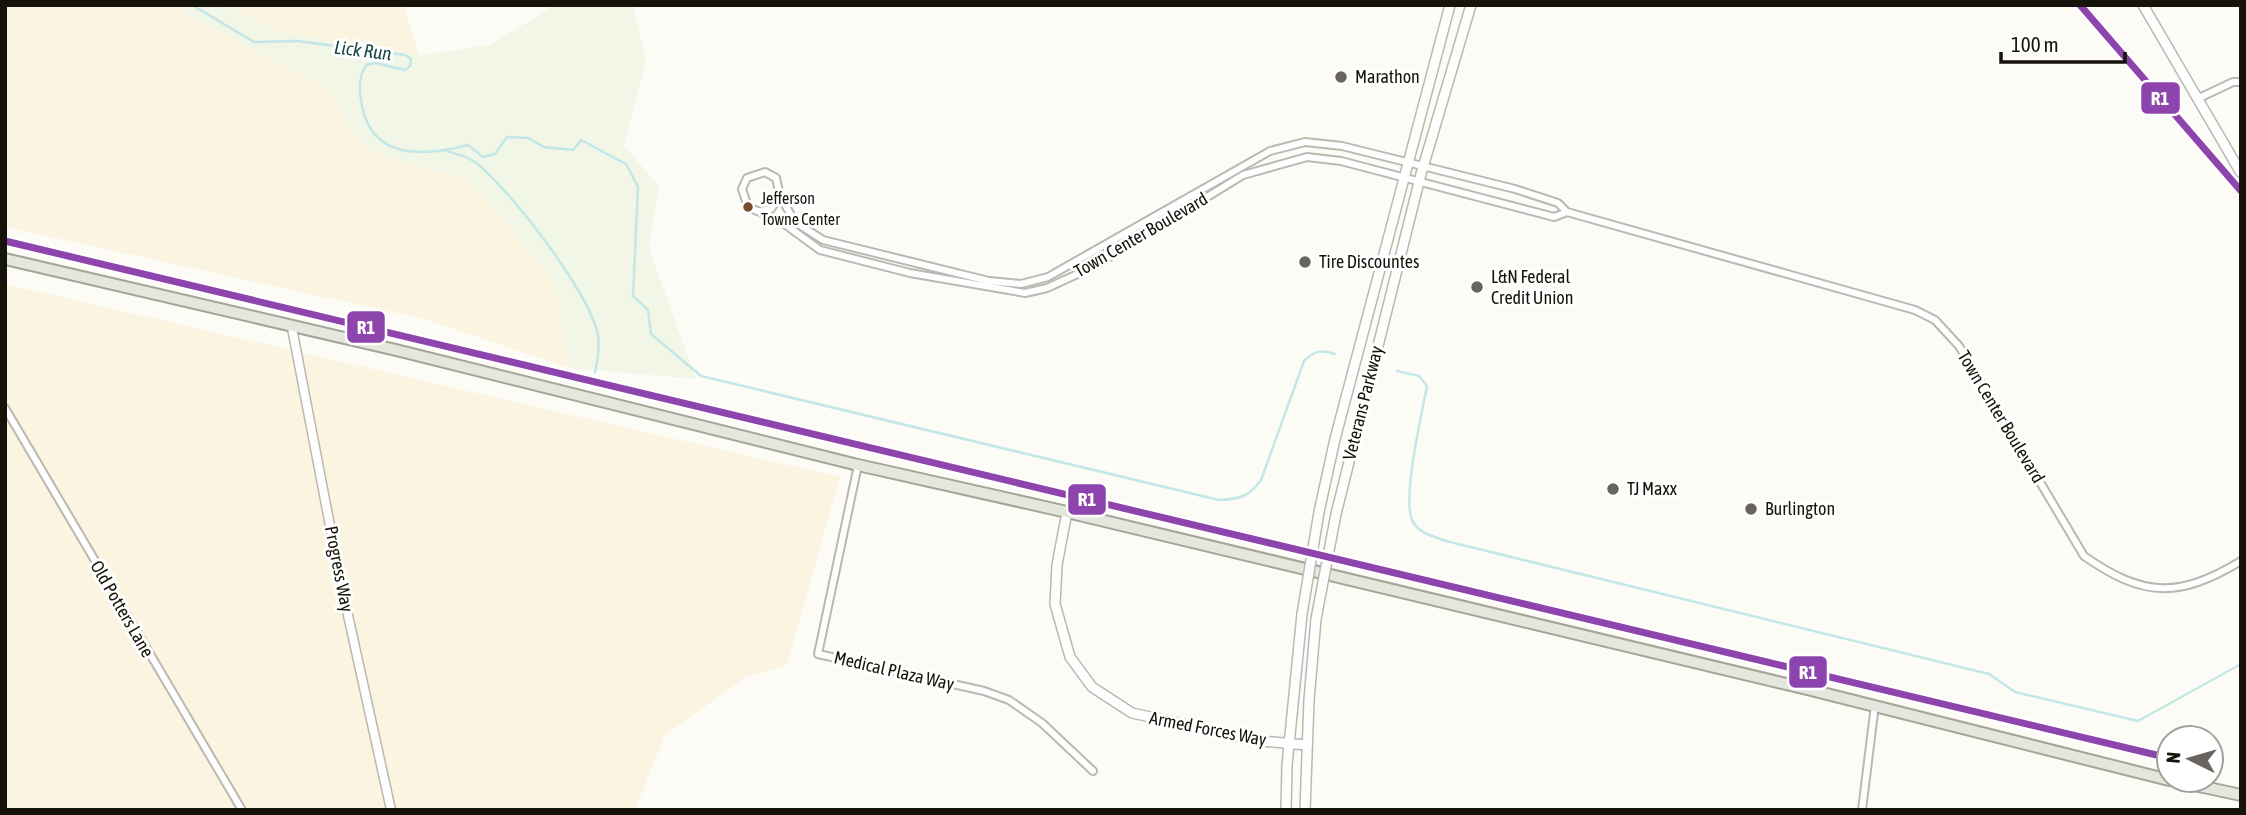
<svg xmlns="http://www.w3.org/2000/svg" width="2246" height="815" font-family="'Asap Condensed',sans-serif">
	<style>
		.built { fill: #faf4e1 }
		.green { fill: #f2f6e7 }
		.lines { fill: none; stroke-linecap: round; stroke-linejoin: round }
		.stream { stroke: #c3e7e7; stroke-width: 2.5 }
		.minor-casing { stroke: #bbb8b2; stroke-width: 10 }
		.tertiary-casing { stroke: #bbb8b2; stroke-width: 11 }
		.secondary-casing { stroke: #bbb8b2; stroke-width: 12 }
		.primary-casing { stroke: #a3a596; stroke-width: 14 }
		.minor { stroke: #fffefe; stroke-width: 6 }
		.tertiary { stroke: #fffefe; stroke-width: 8 }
		.secondary { stroke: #fffefe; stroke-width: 9 }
		.primary { stroke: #e5e7de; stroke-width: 10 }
		.secondary-bridge-casing { stroke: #bbb8b2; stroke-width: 12; stroke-linecap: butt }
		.secondary-bridge { stroke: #fffefe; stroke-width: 9 }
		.rail-1-casing { stroke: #fff; stroke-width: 12 }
		.rail-1 { stroke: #8e44ad; stroke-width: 7 }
		.poi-dot { fill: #66645d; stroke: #fff; stroke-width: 2.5 }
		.bus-dot { fill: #7a4b2a; stroke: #fff; stroke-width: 2.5 }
		.labels { text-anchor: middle; stroke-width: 6; stroke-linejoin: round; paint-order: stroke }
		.bus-label { font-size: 16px; fill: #16130b; stroke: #fff; text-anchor: start }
		.poi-label { font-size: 18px; fill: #16130b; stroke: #fff; text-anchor: start }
		.street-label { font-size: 18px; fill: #16130b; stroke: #fff }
		.water-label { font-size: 19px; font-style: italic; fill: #174647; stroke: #fff }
		.line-badge { stroke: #fff; stroke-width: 2.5 }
		.badge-label { font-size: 19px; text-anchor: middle; font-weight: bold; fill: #fff }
	</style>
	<rect width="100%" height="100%" fill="#fcfbf6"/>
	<g class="built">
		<polygon points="5,5 188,5 183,12 333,91 343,118 368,150 471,181 555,282 569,368 424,319 5,227"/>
		<polygon points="227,5 404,5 419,55 281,32"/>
		<polygon points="5,284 840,477 787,665 746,677 665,735 635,810 5,810"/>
	</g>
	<polygon class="green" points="188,5 227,5 281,32 420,55 490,45 555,5 633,5 646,61 624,145 659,187 649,248 696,379 569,368 555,282 471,181 368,150 343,118 333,91 182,12"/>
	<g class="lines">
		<g class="stream">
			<path d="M192,5L254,42L297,41L405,55L411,59L410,66L405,70L375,63L366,65C358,79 359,90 362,106C373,161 425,156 468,145L483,157L495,154L507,137L528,138L544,147L573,150L581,140L626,164L638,187L633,296L648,310L651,334L701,376L1219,500C1239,499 1249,497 1261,480L1304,361C1314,351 1322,349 1335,354"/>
			<path d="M445,150C454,154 467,156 475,162C509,188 590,293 598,335C600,348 598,359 595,372"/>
			<path d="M1397,371L1419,376L1427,386C1422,413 1401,502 1413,522C1420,534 1433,536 1446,541L1989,674L2015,692L2138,721L2241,664"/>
		</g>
		<defs>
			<g id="minor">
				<polyline points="2197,99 2233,82 2241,82"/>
				<path d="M780,196L795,222L823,240L989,281L1021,284L1048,277L1270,151L1305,142L1342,146L1515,189L1558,203L1567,212L1915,310L1935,320L1959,346L2084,556C2143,597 2178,599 2241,561"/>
				<polyline points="760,211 771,209 780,196 776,178 765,172 747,178 742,189 748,207 779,220 820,250 910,273 1025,293 1047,288 1093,267 1243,175 1307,157 1341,161 1554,217 1567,212"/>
				<polyline points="5,408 242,810"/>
				<polyline points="858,465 818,654 984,691 1009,700 1042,723 1093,771"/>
				<polyline points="1862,810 1875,705"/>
			</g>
			<polyline id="tertiary" points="292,328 342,588 391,810"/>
			<g id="secondary">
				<polyline points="2143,5 2241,173"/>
				<polyline points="1067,512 1057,565 1055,604 1070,657 1092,687 1132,713 1261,741 1307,745"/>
				<polyline points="1319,512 1335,439 1450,5"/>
				<polyline points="1336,514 1421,174 1471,5"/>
				<polyline points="1286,810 1287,765 1302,614"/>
				<polyline points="1305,810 1309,700 1316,619"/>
			</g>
			<g id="primary">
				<polyline points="5,259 396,350 858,465 1067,512 1807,689 2169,780"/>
				<polyline points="2171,780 2241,795"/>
			</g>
		</defs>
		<use href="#minor" class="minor-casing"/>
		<use href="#tertiary" class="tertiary-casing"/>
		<use href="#secondary" class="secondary-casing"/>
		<use href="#primary" class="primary-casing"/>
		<use href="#minor" class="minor"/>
		<use href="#tertiary" class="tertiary"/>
		<use href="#secondary" class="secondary"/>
		<use href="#primary" class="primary"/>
		<defs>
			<g id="secondary-bridge">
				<polyline points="1302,614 1319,512"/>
				<polyline points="1316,619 1336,514"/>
			</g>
		</defs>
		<use href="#secondary-bridge" class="secondary-bridge-casing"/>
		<use href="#secondary-bridge" class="secondary-bridge"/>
		<defs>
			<g id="rail-1">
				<polyline points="2080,5 2241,191"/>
				<polyline points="5,241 2169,758"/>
			</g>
		</defs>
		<use href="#rail-1" class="rail-1-casing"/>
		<use href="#rail-1" class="rail-1"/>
	</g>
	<g class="poi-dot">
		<circle cx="1341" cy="77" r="7"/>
		<circle cx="1305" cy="262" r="7"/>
		<circle cx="1477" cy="287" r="7"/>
		<circle cx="1613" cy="489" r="7"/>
		<circle cx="1751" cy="509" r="7"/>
	</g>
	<circle class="bus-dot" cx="748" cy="207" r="6"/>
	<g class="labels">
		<g class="bus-label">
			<text x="761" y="204">Jefferson<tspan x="761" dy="21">Towne Center</tspan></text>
		</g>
		<g class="poi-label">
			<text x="1355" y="83">Marathon</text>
			<text x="1319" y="268">Tire Discountes</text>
			<text x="1491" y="283">L&amp;N Federal<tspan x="1491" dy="21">Credit Union</tspan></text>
			<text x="1627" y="495">TJ Maxx</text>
			<text x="1765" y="515">Burlington</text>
		</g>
		<g class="street-label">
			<text transform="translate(1141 235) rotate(-30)" y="6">Town Center Boulevard</text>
			<text transform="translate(1363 403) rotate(-76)" y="6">Veterans Parkway</text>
			<text transform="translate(2001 417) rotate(59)" y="6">Town Center Boulevard</text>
			<text transform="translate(339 569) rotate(79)" y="6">Progress Way</text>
			<text transform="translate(122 609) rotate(60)" y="6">Old Potters Lane</text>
			<text transform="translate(894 671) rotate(13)" y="6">Medical Plaza Way</text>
			<text transform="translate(1208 729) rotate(11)" y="6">Armed Forces Way</text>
		</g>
		<g class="water-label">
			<text transform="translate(363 50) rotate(7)" y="7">Lick Run</text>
		</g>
	</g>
	<g class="line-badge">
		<rect x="2140" y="81" width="41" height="34" rx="7" fill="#8e44ad"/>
		<rect x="346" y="310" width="40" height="34" rx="7" fill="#8e44ad"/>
		<rect x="1067" y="483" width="40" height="33" rx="7" fill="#8e44ad"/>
		<rect x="1788" y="655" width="40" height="34" rx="7" fill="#8e44ad"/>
	</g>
	<g class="badge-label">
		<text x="2160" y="105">R1</text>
		<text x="366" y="334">R1</text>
		<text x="1087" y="506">R1</text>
		<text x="1808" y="679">R1</text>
	</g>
	<rect width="2246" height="815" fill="none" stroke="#16130b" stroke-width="14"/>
	<g transform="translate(2190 759) rotate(275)"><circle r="33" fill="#ffffff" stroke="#a2a19d" stroke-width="2"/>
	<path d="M0-5L12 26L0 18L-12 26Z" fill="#66645d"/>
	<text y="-10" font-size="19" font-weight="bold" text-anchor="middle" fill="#16130b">N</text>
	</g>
	<path d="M2001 52v10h124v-10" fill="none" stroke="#16130b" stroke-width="3.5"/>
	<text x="2011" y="52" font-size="21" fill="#16130b" stroke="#ffffff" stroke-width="5" paint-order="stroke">100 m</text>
</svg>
